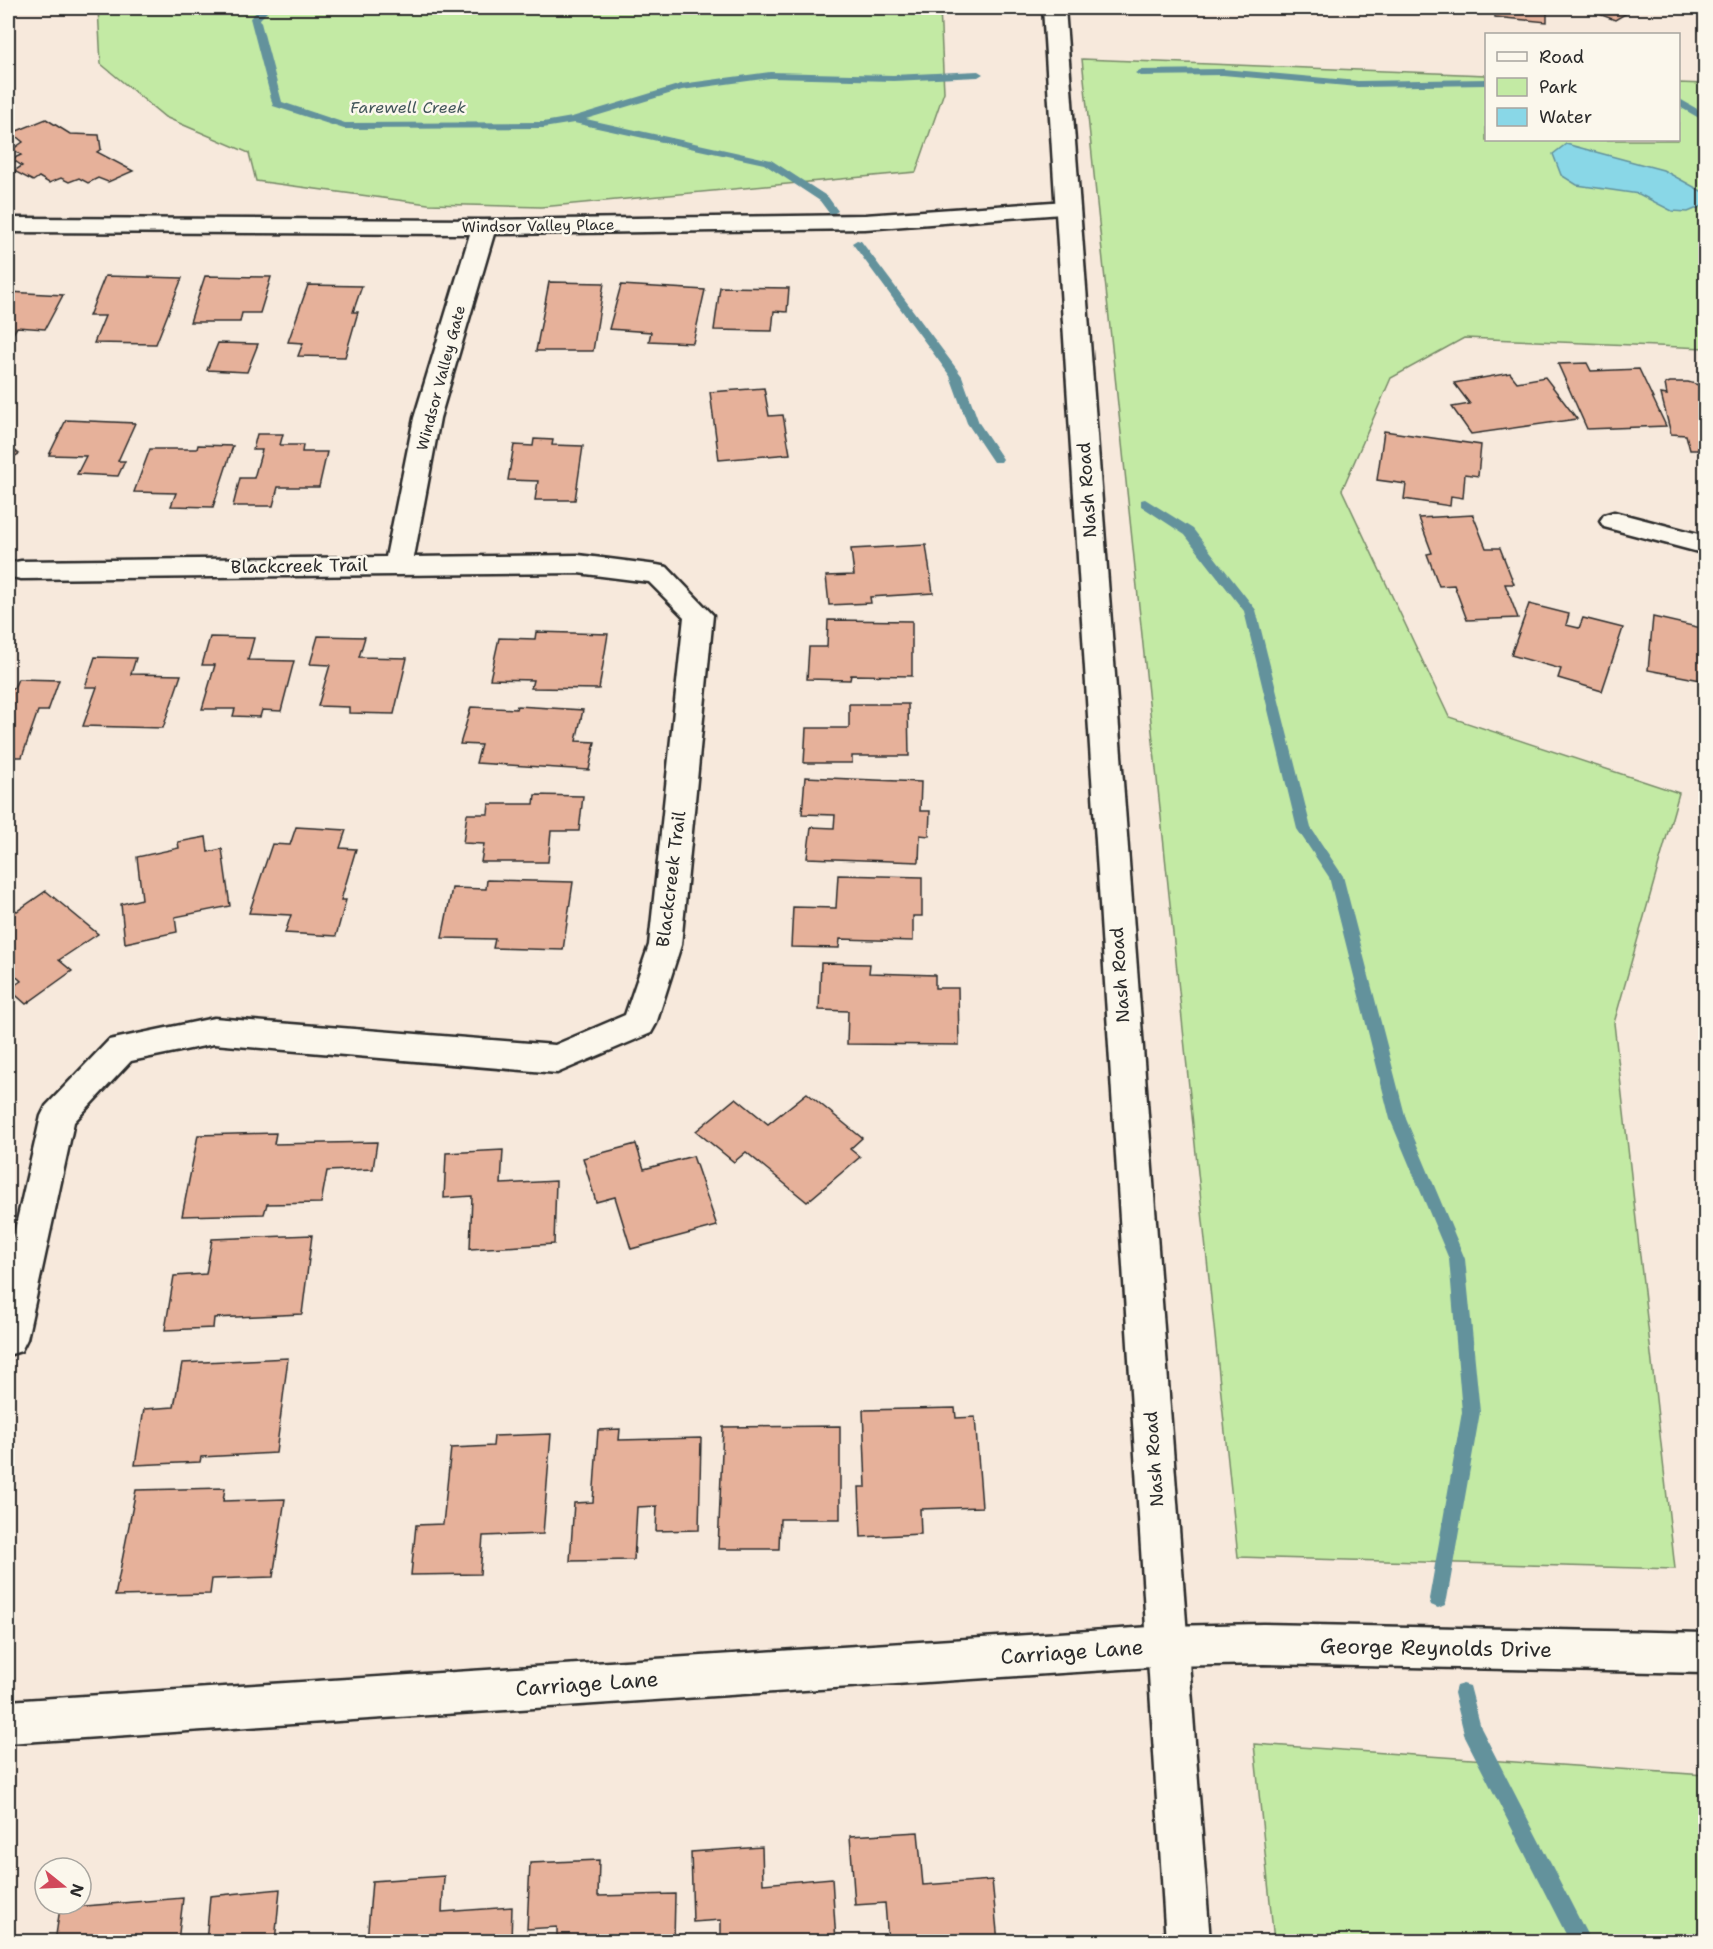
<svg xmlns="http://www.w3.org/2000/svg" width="1713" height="1949" font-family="'Shantell Sans',sans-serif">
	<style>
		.green { fill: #c3eaa4; stroke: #778a68; stroke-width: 1.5 }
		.water { fill: #89d7e7; stroke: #63929c; stroke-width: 1.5 }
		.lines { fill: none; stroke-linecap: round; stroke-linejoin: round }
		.stream { fill: #63929c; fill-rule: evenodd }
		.building { fill: #e6b19a; stroke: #2b2b2b; stroke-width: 1.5 }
		.street-casing { stroke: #2b2b2b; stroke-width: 5 }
		.secondary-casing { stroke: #2b2b2b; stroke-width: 5 }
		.street { fill: #fbf7ec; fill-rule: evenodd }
		.secondary { fill: #fbf7ec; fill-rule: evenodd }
		.labels { text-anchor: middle; stroke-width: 5; stroke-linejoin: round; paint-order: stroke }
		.far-street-label { font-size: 15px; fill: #2b2b2b; stroke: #fbf7ec }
		.far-water-label { font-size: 16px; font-style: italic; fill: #42565a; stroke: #fbf7ec }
		.street-label { font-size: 18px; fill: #2b2b2b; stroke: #fbf7ec }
		.near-street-label { font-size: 21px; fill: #2b2b2b; stroke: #fbf7ec }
	</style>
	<rect width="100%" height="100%" fill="#f7e9dc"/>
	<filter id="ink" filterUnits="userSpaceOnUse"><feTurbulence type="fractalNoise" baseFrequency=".0167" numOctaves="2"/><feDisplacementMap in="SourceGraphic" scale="12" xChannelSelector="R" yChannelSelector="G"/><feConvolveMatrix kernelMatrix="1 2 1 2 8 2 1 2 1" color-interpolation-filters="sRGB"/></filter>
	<g filter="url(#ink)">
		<g class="green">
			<polygon points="98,8 940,8 944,92 916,172 541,207 428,204 256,181 249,153 165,117 101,64"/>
			<polygon points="1082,59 1486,75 1486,140 1678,140 1679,83 1705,84 1705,348 1464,338 1391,378 1342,490 1449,717 1679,793 1614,1023 1675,1569 1238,1557"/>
			<polygon points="1254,1744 1705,1775 1705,1941 1274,1941"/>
		</g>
		<polygon class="water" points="1566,144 1663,170 1705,193 1705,205 1688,212 1672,211 1639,194 1577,185 1561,175 1553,154"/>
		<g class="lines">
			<g class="stream">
				<polygon points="261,8 271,8 260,19 282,102 345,123 543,122 572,117 681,84 770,72 893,75 978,71 983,74 978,77 893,81 770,78 682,90 586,119 771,160 828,197 838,211 833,214 829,213 820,201 764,164 574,123 543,128 344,129 273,106 250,18"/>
				<polygon points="1223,69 1358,81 1486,79 1486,85 1358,87 1223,75 1140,76 1135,73 1140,70"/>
				<polygon points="1678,98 1706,114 1706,122 1678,106"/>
				<polygon points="857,240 861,241 962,376 979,423 1003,459 1001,462 993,462 967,423 950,376 852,243"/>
				<polygon points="1145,499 1193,529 1256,610 1311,828 1343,876 1406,1119 1465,1259 1480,1412 1447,1599 1445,1605 1438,1608 1431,1605 1429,1599 1462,1412 1449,1259 1390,1119 1329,877 1297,829 1244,611 1185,535 1141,506 1141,500"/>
				<polygon points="1463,1684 1470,1686 1481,1728 1591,1942 1570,1942 1465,1737 1454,1693 1456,1686"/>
			</g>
		</g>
		<g class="building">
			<polygon points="1495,8 1547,9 1547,22 1495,17"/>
			<polygon points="1583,8 1614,8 1627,13 1615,20"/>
			<polygon points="46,119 70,134 99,135 101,149 97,152 133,171 108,182 98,178 88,183 79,178 69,182 61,178 49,183 39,177 33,181 14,171 22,166 12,159 21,155 13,149 23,142 12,133"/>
			<polygon points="105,276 182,278 156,344 94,343 105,316 89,316"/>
			<polygon points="205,276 271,277 260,313 242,313 240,322 190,322"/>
			<polygon points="549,282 604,283 593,351 536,351"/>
			<polygon points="308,285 362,286 353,312 358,312 345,357 298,356 303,343 288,342"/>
			<polygon points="621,285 705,290 693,343 649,341 651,332 609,329"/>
			<polygon points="720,287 789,288 787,312 774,311 772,331 714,330"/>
			<polygon points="8,292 63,295 45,329 17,327 11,337 8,337"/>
			<polygon points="218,343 258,344 247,372 207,370"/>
			<polygon points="1587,363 1591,371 1639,369 1666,426 1587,429 1558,364"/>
			<polygon points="1510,373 1517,382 1545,377 1577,419 1471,434 1452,407 1470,404 1454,383"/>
			<polygon points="1670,382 1688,382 1706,387 1706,450 1690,450 1686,435 1671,434 1661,394 1667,395 1665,384"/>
			<polygon points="764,388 769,416 783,415 790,454 719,460 710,392"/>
			<polygon points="66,420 135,423 118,461 125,461 118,476 77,474 86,456 49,455"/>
			<polygon points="1384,431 1481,445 1478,476 1465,474 1463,498 1451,496 1450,506 1404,499 1406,484 1377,480"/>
			<polygon points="257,434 283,434 280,445 303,445 302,452 327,452 319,487 278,487 273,506 233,506 240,478 254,478 262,450 253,450"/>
			<polygon points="534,439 553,440 552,445 583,446 575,500 535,500 538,481 508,480 514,445 533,446"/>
			<polygon points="8,445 19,454 8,460"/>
			<polygon points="198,445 233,446 213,507 171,506 176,493 134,492 150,449 197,449"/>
			<polygon points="1473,515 1486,548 1500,548 1514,584 1505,584 1518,618 1467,620 1454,585 1439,586 1427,554 1432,553 1419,518"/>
			<polygon points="926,545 933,593 870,597 871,603 829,605 826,576 854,575 851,549"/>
			<polygon points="1529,604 1569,614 1566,625 1579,628 1583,618 1623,628 1602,691 1558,678 1561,669 1511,655"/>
			<polygon points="1653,617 1706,629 1706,681 1648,670"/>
			<polygon points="828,620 912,621 912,676 851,675 850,680 807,679 809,647 827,647"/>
			<polygon points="536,632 608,634 599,689 531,688 533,680 490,679 499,638 535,639"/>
			<polygon points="318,636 365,637 359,657 407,658 394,714 349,713 349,707 318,706 330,665 310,664"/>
			<polygon points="210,637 254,638 248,660 294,661 281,711 262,710 260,717 233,716 235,709 202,709 215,665 202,665"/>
			<polygon points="95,657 136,658 131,674 181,675 163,728 83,726 97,687 85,687"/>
			<polygon points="18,679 59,680 48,711 38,711 22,757 8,757 8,688 14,688"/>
			<polygon points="849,704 908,704 909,756 852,756 852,763 804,763 806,728 849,728"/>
			<polygon points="517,706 583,710 576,741 595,742 589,770 476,763 481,745 460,744 471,707 516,709"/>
			<polygon points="805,777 921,782 920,811 930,811 929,836 920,835 919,862 807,858 811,827 834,828 835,815 802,814"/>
			<polygon points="535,795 583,796 579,831 551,831 548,862 481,862 484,844 463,843 467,814 488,814 489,804 534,804"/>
			<polygon points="296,827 346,830 340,848 356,849 341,900 346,900 336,936 285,933 291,915 249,913 272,844 290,845"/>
			<polygon points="206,837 208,852 222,849 230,906 175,917 177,932 125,943 121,904 142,899 137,857 179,848 178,842"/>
			<polygon points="838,875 922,877 922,916 913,916 913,941 840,939 839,948 791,947 793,907 836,908"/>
			<polygon points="487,880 573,882 563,950 493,948 495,939 442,938 452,888 486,889"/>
			<polygon points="46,891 98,934 59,960 72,971 26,1004 9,989 21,981 8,969 8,905 17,911"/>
			<polygon points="821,963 870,964 869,973 935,975 935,988 958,988 959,1045 847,1044 848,1011 819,1010"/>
			<polygon points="807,1093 862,1138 850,1149 860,1157 807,1202 746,1152 734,1162 696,1131 736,1098 768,1124"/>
			<polygon points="276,1133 274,1144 377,1142 373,1169 327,1171 321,1203 267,1204 264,1214 182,1216 198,1135"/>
			<polygon points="636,1144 644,1169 693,1156 717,1226 631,1249 615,1197 596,1202 583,1158"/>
			<polygon points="503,1150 501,1184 556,1181 554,1244 470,1249 472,1196 444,1198 446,1153"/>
			<polygon points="312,1235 302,1314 214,1318 213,1328 165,1330 174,1276 206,1274 212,1239"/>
			<polygon points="288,1358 276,1453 201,1457 200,1462 135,1465 144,1409 174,1407 182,1363"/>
			<polygon points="955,1408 956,1418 975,1417 982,1507 920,1509 921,1534 861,1537 859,1487 866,1487 863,1410"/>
			<polygon points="840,1426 840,1519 780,1519 779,1549 718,1549 723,1427"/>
			<polygon points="620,1429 619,1440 701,1438 699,1530 656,1531 657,1506 637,1507 634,1560 570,1561 574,1503 593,1502 598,1430"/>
			<polygon points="551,1434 543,1534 483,1536 480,1574 411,1575 416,1525 443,1524 451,1448 493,1446 494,1436"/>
			<polygon points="225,1488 223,1501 285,1499 273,1577 212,1579 210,1594 115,1596 136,1490"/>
			<polygon points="918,1832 923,1885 992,1880 998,1942 888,1942 885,1903 855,1905 850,1836"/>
			<polygon points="762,1847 763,1884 832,1878 836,1942 721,1942 721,1920 693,1922 691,1852"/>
			<polygon points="599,1860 598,1896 675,1894 674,1942 557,1942 557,1927 527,1929 530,1863"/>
			<polygon points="444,1876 442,1912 512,1907 511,1942 367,1942 372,1881"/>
			<polygon points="280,1889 275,1942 206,1942 210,1896"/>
			<polygon points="183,1898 178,1942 55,1942 60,1908"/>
		</g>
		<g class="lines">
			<defs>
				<g id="street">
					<polygon points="1067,201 1075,203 1079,208 1075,213 865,229 494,234 440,418 414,557 578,555 657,565 667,567 713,615 681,945 656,1024 651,1033 557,1073 214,1044 131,1061 74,1122 27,1339 21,1351 8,1355 8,1260 41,1116 46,1106 109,1040 214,1018 555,1045 625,1015 649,945 684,617 649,582 578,573 21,579 11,577 8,569 11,563 21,561 386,557 414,418 470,234 8,232 8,218 484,220 865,215"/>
					<polygon points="1614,512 1706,536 1706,554 1604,527 1600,521 1604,515"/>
					<polygon points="1263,1624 1706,1633 1706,1673 1263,1664 1166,1666 8,1743 8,1701 1166,1626"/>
				</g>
				<polygon id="secondary" points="1043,8 1065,8 1210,1942 1166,1942"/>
			</defs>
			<use href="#street" class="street-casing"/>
			<use href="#secondary" class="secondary-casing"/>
			<use href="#street" class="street"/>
			<use href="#secondary" class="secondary"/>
		</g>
	</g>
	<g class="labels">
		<g class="far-street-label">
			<text transform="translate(538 226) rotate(-1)" y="5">Windsor Valley Place</text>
			<text transform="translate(441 378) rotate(-75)" y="5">Windsor Valley Gate</text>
		</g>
		<g class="far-water-label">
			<text x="408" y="113">Farewell Creek</text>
		</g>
		<g class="street-label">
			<text transform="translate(1087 490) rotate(-94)" y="6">Nash Road</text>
			<text transform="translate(299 566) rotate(-1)" y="6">Blackcreek Trail</text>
			<text transform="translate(671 879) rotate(-83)" y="6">Blackcreek Trail</text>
			<text transform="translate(1120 975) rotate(-94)" y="6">Nash Road</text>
			<text transform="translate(1154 1459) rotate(-94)" y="6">Nash Road</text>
		</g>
		<g class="near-street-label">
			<text transform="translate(1436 1648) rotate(1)" y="7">George Reynolds Drive</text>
			<text transform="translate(1072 1652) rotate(-4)" y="7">Carriage Lane</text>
			<text transform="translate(587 1684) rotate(-4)" y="7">Carriage Lane</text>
		</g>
	</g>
	<rect width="1713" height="1949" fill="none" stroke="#fbf7ec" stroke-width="30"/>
	<rect x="15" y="15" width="1683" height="1919" fill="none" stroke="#2b2b2b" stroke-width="2" filter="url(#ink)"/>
	<rect x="1485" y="33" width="195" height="108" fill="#fbf7ec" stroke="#a8a59f" stroke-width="1.5"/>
	<rect x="1497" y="52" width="30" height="9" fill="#fbf7ec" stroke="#a8a59f" stroke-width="1.5"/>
	<text x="1539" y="63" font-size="18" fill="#2b2b2b">Road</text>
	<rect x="1497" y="78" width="30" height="18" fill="#c3eaa4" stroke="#a8a59f" stroke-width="1.5"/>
	<text x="1539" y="93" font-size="18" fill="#2b2b2b">Park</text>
	<rect x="1497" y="108" width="30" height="18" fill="#89d7e7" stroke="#a8a59f" stroke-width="1.5"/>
	<text x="1539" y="123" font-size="18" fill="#2b2b2b">Water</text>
	<g transform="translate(63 1886) rotate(108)"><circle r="28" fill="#fbf7ec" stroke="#a8a59f" stroke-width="1.5"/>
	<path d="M0-4.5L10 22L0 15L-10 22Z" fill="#d1495b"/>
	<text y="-9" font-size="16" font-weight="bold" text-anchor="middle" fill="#2b2b2b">N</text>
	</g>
</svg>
